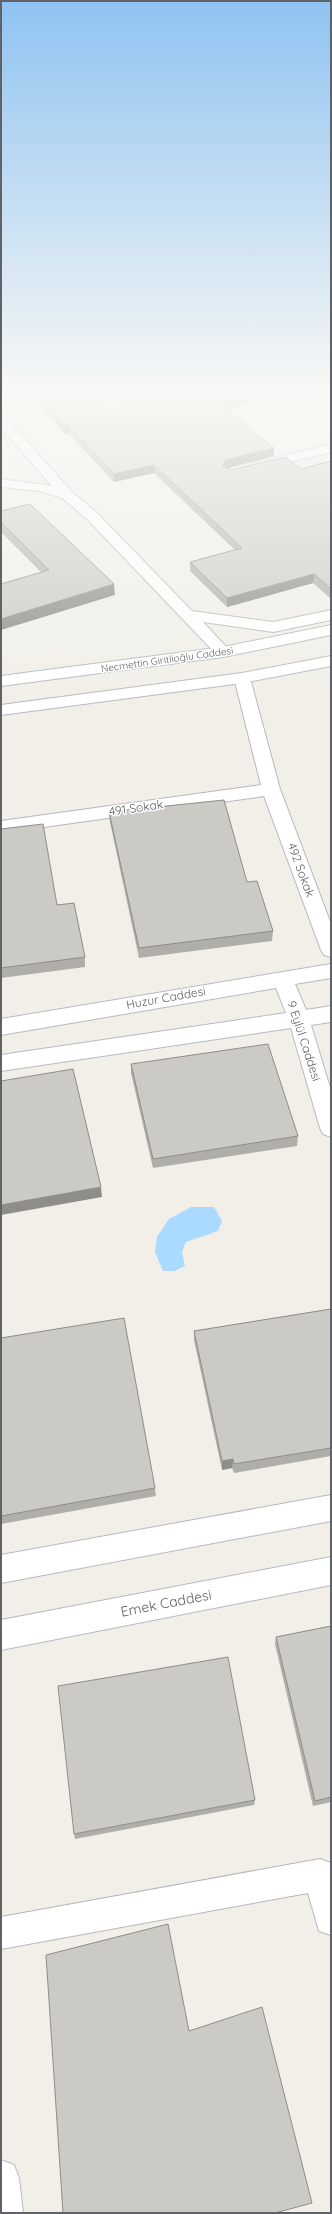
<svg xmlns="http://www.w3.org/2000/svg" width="332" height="2214" font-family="Quicksand,sans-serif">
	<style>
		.water { fill: #aadaff }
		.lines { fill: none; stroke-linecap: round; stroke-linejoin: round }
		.street-casing { stroke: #b5b8bc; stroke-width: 2 }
		.secondary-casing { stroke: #b6babf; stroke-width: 2 }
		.street { fill: #fff; fill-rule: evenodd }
		.secondary { fill: #fff; fill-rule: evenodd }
		.wall { fill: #afaea9 }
		.shaded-wall { fill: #8f8d8a }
		.building { fill: #cccac5; stroke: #8f8d8a }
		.labels { text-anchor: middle; stroke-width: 3; stroke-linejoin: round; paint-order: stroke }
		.far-street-label { font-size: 10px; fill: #5f6368; stroke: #fff }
		.street-label { font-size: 12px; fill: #5f6368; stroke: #fff }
		.near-street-label { font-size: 14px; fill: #5f6368; stroke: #fff }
	</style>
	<rect width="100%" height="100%" fill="#f1efe8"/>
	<polygon class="water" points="191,1207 214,1207 222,1221 218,1231 186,1242 182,1252 185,1266 174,1271 163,1271 155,1252 157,1237 169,1219"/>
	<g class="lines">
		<defs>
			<g id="street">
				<polygon points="299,392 313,392 331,403 331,413"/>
				<polygon points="1,417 6,418 72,492 97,513 192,611 273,622 331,610 331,620 273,632 203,622 231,652 229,655 217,655 87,519 62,498 40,491 1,487 1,479 52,486 1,428"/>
				<polygon points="331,444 331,452 258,470 251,466 253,463"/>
				<polygon points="242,673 248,675 250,678 280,789 331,924 331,957 324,955 321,950 264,796 1,833 1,821 261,785 234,678 236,675"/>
				<polygon points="320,1859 331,1863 331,1935 319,1931 308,1893 1,1949 1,1917"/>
			</g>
			<g id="secondary">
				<polygon points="331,625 331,635 223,657 1,686 1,676 223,647"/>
				<polygon points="331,656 331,666 242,683 1,715 1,705 242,673"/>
				<polygon points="331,964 331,978 295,984 306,1010 331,1006 331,1022 311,1025 331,1091 331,1137 323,1134 320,1128 291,1028 1,1071 1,1055 286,1013 276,988 1,1035 1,1019"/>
				<polygon points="331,1495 331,1521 1,1583 1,1555"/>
				<polygon points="331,1557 331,1585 1,1650 1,1620"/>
				<polygon points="1,2160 14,2165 19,2178 23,2213 1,2213"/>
			</g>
		</defs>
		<use href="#street" class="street-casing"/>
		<use href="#secondary" class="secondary-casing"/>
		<use href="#street" class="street"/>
		<use href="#secondary" class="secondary"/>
	</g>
	<g class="wall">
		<polygon points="27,392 68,392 85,407 248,396 248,404 225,410 274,456 227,468 231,470 301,469 331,461 331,599 313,583 227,607 190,571 190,562 235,550 154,473 114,482 69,434 65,434"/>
		<polygon points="1,511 115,595 41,572 1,532"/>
		<polygon points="109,812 247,882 273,931 272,941 139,958 110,822"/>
		<polygon points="1,829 57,905 85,957 85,967 1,978"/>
		<polygon points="131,1064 298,1136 297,1146 153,1168 131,1073"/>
		<polygon points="331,1309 331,1456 234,1473 232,1468 222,1470 194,1340 194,1331"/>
		<polygon points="1,1338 155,1488 156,1496 1,1524"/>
		<polygon points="331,1626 331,1802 313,1806 275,1644 276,1637"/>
		<polygon points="255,1800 254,1805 75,1839 74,1834"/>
	</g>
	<g class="shaded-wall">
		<polygon points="248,396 248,404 217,411 217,403"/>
		<polygon points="68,425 69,434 65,434 65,426"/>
		<polygon points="274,448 274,456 225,469 223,466 225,460"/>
		<polygon points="154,465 154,473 114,482 114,474"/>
		<polygon points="314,574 313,583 227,607 227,598"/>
		<polygon points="114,584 115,595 1,630 1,619"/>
		<polygon points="101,1187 102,1197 1,1215 1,1205"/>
		<polygon points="233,1459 232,1468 222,1470 222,1461"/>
	</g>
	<g class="building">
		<polygon points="34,392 68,392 85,407 153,392 243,392 248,396 217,403 274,448 225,460 223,466 231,470 285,457 301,469 331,461 331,589 314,574 227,598 190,562 242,548 154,465 114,474 68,425 65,426"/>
		<polygon points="30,504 114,584 1,619 1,584 49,570 1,522 1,511"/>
		<polygon points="224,800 247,882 257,881 273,931 139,948 109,812"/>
		<polygon points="43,824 57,905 74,903 85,957 1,968 1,829"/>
		<polygon points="268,1044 298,1136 153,1159 131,1064"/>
		<polygon points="73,1069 101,1187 1,1205 1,1081"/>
		<polygon points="331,1309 331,1448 234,1464 233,1459 222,1461 194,1331"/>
		<polygon points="124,1318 155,1488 1,1516 1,1338"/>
		<polygon points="331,1626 331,1797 315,1801 276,1637"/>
		<polygon points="228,1657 255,1800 74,1834 58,1686"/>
		<polygon points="168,1924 189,2031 262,2007 312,2203 275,2213 63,2213 46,1955"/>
	</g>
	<linearGradient id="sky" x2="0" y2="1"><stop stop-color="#8fc3f1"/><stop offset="0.56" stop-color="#f9f8f5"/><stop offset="1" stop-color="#f9f8f5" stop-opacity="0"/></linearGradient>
	<rect width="332" height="702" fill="url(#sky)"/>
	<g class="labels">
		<g class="far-street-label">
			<text transform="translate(167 659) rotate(-8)" y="4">Necmettin Giritlioğlu Caddesi</text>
		</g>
		<g class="street-label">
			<text transform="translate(136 808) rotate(-8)" y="4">491 Sokak</text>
			<text transform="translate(301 870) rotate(70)" y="4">492 Sokak</text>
			<text transform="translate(166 998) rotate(-10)" y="4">Huzur Caddesi</text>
			<text transform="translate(304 1041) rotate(72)" y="4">9 Eylül Caddesi</text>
		</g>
		<g class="near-street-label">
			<text transform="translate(166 1603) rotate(-11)" y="5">Emek Caddesi</text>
		</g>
	</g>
	<rect width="332" height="2214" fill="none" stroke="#5f6368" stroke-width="4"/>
</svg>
